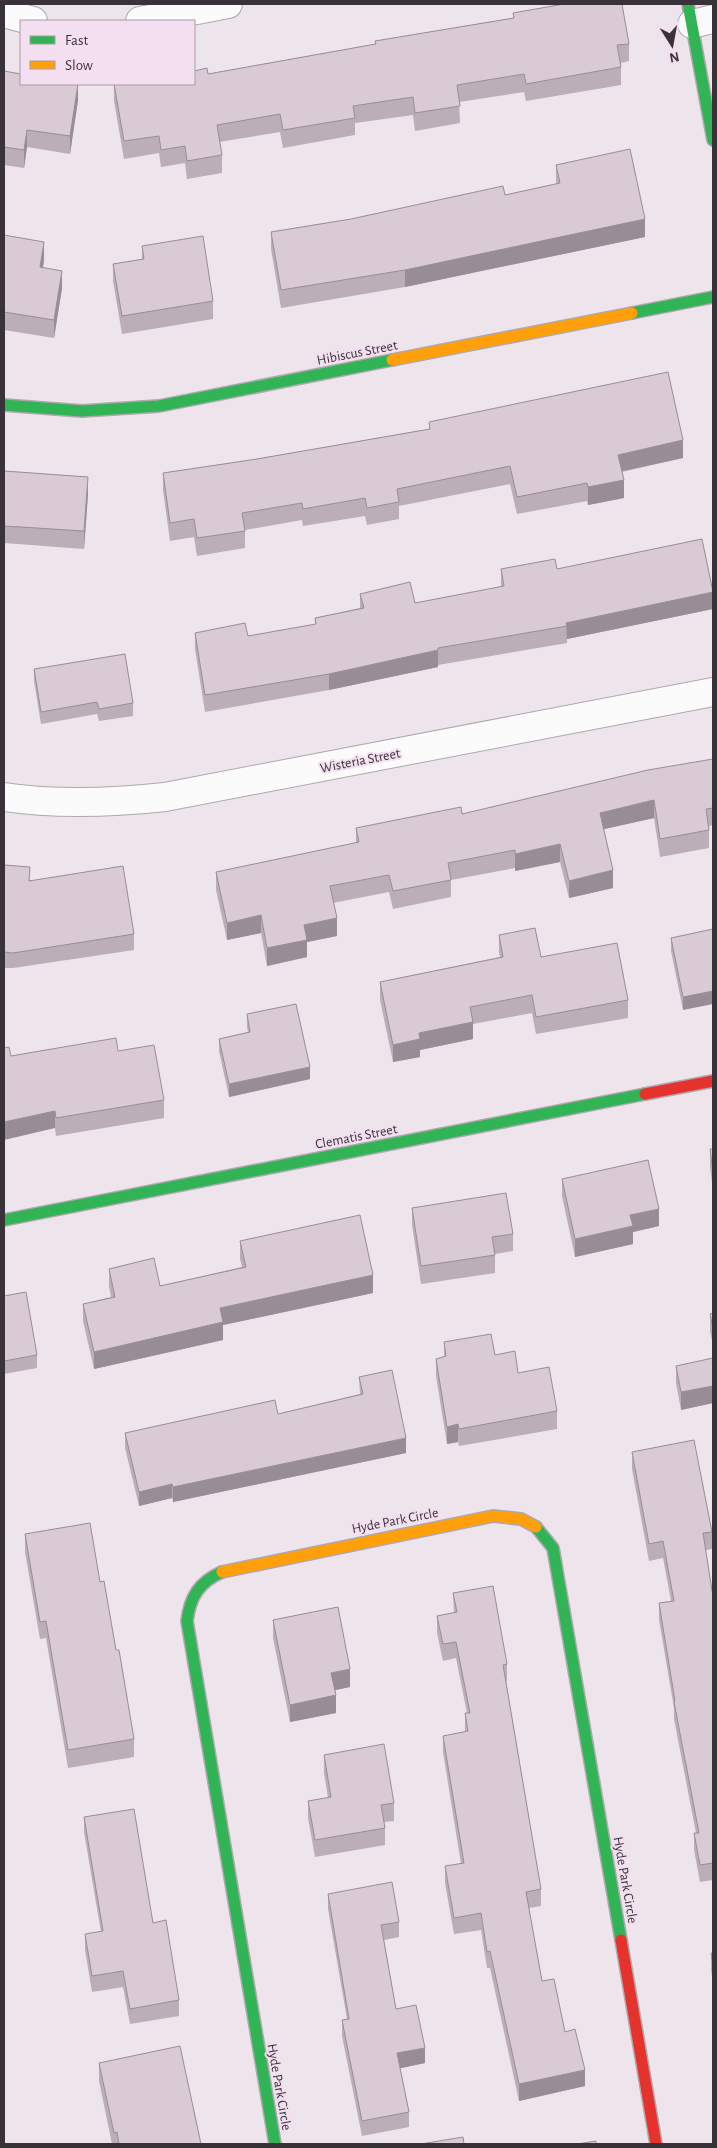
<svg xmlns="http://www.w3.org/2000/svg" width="717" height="2148" font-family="'Alegreya Sans',sans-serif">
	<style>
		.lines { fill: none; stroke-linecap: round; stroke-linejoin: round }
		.street-casing { stroke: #afa8ae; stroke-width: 30 }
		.fast-casing { stroke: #afa8ae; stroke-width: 14 }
		.slow-casing { stroke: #afa8ae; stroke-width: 14 }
		.jam-casing { stroke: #afa8ae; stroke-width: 14 }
		.street { stroke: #fcfbfc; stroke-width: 28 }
		.fast { stroke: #30b455; stroke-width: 11 }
		.slow { stroke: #ff9f0a; stroke-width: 11 }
		.jam { stroke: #e5322d; stroke-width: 11 }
		.wall { fill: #bbaeb8 }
		.shaded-wall { fill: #988d96 }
		.building { fill: #d9cad6; stroke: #988d96 }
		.labels { text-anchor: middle; stroke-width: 4; stroke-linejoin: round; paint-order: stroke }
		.street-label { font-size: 14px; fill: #3a3239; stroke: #f3dff0 }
	</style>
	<rect width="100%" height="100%" fill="#eee4ec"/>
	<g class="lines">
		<defs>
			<g id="street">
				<polyline points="4,13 33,21"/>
				<polyline points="140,21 228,4"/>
				<polyline points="692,24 713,19"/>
				<path d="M4,797C58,805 110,803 165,797L713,692"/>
			</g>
			<g id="fast">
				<polyline points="688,4 713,140"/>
				<polyline points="632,313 713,297"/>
				<polyline points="4,405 82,411 159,406 392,360"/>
				<polyline points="4,1220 645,1094"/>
				<polyline points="536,1527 553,1548 621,1940"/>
				<path d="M222,1572C199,1582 190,1597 187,1621L275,2144"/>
			</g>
			<g id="slow">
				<polyline points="392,360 632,313"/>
				<polyline points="222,1572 493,1516 521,1519 536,1527"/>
			</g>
			<g id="jam">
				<polyline points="645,1094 713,1081"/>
				<polyline points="621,1940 656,2144"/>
			</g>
		</defs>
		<use href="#street" class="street-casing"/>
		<use href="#fast" class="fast-casing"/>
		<use href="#slow" class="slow-casing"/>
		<use href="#jam" class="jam-casing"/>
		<use href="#street" class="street"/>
		<use href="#fast" class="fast"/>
		<use href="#slow" class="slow"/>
		<use href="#jam" class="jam"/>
	</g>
	<g class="wall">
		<polygon points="513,13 629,44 629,61 621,63 621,85 526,101 524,92 459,102 460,123 415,131 413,115 355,123 355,135 283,148 280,132 219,142 222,155 222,173 187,179 185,163 161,167 159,153 124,159 114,101 114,84 208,74 375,44 375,41 513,18"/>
		<polygon points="4,71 78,100 70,154 27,147 24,168 4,165"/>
		<polygon points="556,165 645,237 405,287 281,308 271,249 271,232 505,195 556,184"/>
		<polygon points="4,235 44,260 43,268 62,288 54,338 4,330"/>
		<polygon points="142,246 213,301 213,319 122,334 113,281 113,264 142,259"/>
		<polygon points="429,422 683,458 622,472 624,498 588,505 587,501 517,514 510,484 399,506 399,519 367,525 365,516 303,526 302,520 245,530 245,548 197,556 194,537 170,541 163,490 163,473 257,459 429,429"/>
		<polygon points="4,471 88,494 84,549 4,543"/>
		<polygon points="501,569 557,569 713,609 567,639 567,643 438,665 438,667 329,690 205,712 195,649 195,633 248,636 315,625 315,618 360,608 360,594 415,603 501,587"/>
		<polygon points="34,669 133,703 133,716 99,721 97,714 41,724 34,681"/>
		<polygon points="713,759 713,825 709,826 709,848 660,857 654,818 604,829 613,888 569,898 560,862 515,871 515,868 451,880 451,897 393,909 389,892 333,903 337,936 307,942 307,957 267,966 261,933 227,940 216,890 216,872 356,843 356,828 462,814"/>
		<polygon points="4,865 30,880 134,934 134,950 13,968 4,968"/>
		<polygon points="713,929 683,1010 671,951 671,938"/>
		<polygon points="499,935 541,957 628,1000 628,1018 536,1034 532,1013 473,1024 473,1039 420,1050 420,1057 393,1062 380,1000 380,982 500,957 499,952"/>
		<polygon points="247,1014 310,1079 229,1097 219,1051 219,1039 248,1032 247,1027"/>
		<polygon points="118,1051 164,1100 164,1118 56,1136 55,1128 11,1056"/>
		<polygon points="710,1149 713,1149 713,1190 710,1167"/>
		<polygon points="562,1179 659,1226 633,1232 633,1244 575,1257 562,1196"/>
		<polygon points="412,1208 513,1234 513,1251 495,1254 495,1273 421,1284 412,1225"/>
		<polygon points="240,1241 373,1293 223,1325 223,1340 94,1369 83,1321 83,1304 111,1297 109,1286 109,1269 160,1286 242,1267 240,1259"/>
		<polygon points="4,1296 37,1355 37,1368 4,1374"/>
		<polygon points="713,1313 713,1346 710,1331 710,1314"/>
		<polygon points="444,1342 495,1355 518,1373 557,1411 557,1429 459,1446 458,1442 447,1444 436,1376 436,1359 444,1357"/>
		<polygon points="713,1358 713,1403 681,1410 676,1383 676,1366"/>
		<polygon points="359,1377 406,1453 173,1502 172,1498 139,1506 125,1448 125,1433 278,1414 360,1394"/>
		<polygon points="632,1452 712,1532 712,1549 706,1550 713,1597 713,1880 700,1882 694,1850 694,1833 696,1833 674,1719 674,1708 659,1620 659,1603 671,1601 663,1558 649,1561 632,1469"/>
		<polygon points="25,1534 100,1582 116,1650 134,1739 134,1757 68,1768 46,1638 40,1639 25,1552"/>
		<polygon points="453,1593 507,1664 507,1681 506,1681 541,1889 541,1906 529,1908 542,1981 565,2032 585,2086 519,2101 490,1968 487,1968 481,1930 454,1934 445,1883 445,1866 461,1864 443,1752 443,1736 465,1732 465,1713 467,1713 456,1658 443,1661 437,1633 437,1616 454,1613"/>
		<polygon points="273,1620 350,1687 335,1690 336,1713 290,1722 273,1638"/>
		<polygon points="324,1755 394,1803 394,1821 384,1822 385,1828 385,1845 315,1857 308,1818 308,1801 328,1798 324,1773"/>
		<polygon points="84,1817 153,1923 179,2000 179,2016 130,2024 123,1987 92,1992 85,1950 85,1934 101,1932 84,1832"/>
		<polygon points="328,1894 399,1922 399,1937 384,1940 396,2009 425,2063 400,2068 409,2112 409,2127 362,2136 342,2036 342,2020 347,2019 328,1909"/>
		<polygon points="711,1953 713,1953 713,1983 711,1970"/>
		<polygon points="99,2063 201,2144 112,2144 99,2081"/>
	</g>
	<g class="shaded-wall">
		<polygon points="78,84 78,100 70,154 70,136"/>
		<polygon points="27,130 27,147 24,168 24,150"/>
		<polygon points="645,219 645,237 405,287 405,270"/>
		<polygon points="44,242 44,260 40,285 40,267"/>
		<polygon points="62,271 62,288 54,338 54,320"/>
		<polygon points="683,440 683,458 618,472 618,455"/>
		<polygon points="88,477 88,494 84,549 84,531"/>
		<polygon points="624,480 624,498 588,505 588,487"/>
		<polygon points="713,592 713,609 567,639 566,623"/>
		<polygon points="438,650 438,667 329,690 329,674"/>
		<polygon points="654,800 654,818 600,830 600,813"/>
		<polygon points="560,844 560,862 515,871 515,854"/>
		<polygon points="613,870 613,888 569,898 569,881"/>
		<polygon points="261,915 261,933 227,940 227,923"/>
		<polygon points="337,918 337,936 307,942 307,957 267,966 267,948 304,925"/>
		<polygon points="713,991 713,1004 683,1010 683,997"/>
		<polygon points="473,1022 473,1039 420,1050 420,1057 393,1062 393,1045 419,1033"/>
		<polygon points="310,1067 310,1079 229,1097 229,1084"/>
		<polygon points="55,1111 55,1128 4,1140 4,1122"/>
		<polygon points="659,1209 659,1226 633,1232 633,1244 575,1257 575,1239 630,1215"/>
		<polygon points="373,1275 373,1293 223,1325 223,1340 94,1369 94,1352 220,1308"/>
		<polygon points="713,1386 713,1403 681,1410 681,1392"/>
		<polygon points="458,1424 458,1442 447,1444 447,1427"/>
		<polygon points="406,1438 406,1453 173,1502 173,1487"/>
		<polygon points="172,1484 172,1498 139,1506 139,1492"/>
		<polygon points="350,1669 350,1687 331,1691 331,1673"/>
		<polygon points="336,1695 336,1713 290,1722 290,1705"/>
		<polygon points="425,2048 425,2063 397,2069 397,2053"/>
		<polygon points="585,2070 585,2086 519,2101 519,2084"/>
	</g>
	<g class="building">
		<polygon points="564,4 622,4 629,44 617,45 621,67 526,84 524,74 457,85 460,106 415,113 413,97 353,106 355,118 283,130 280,114 217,125 222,155 187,161 185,146 161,150 159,136 124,141 114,84 194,84 194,71 207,68 208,74 376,44 375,41 514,18 513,13"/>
		<polygon points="4,71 21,74 21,84 78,84 70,136 27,130 24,150 4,147"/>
		<polygon points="630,149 645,219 405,270 281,290 271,232 351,219 503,186 505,195 560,183 556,165"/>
		<polygon points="4,235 44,242 40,267 62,271 54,320 4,312"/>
		<polygon points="203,236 213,301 122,316 113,264 144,259 142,246"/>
		<polygon points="668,372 683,440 618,455 624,480 588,487 587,483 517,497 510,466 397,489 399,502 367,508 365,498 303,509 302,503 242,513 245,531 197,538 194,519 170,523 163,473 257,459 430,429 429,422"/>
		<polygon points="4,471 88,477 84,531 4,526"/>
		<polygon points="702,539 713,592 566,623 567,626 438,648 438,650 329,674 205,695 195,633 245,623 248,636 316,624 315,618 364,608 360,594 410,582 415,603 504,586 501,569 555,559 557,569"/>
		<polygon points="125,654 133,703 99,709 97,702 41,712 34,669"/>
		<polygon points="713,759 713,808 706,809 709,830 660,839 654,800 600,813 613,870 569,881 560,844 515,854 515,850 448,863 451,880 393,891 389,875 330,886 337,918 304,925 307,940 267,948 261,915 227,923 216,872 359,842 356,828 461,807 462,814 648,770"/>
		<polygon points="4,865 30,867 29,881 123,866 134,934 13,953 4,952"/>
		<polygon points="535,928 541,957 617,943 628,1000 536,1017 532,995 470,1007 473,1022 419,1033 420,1039 393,1045 380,982 503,957 499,935"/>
		<polygon points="713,929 713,991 683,997 671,938"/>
		<polygon points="296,1004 310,1067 229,1084 219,1039 250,1032 247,1014"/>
		<polygon points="116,1038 118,1051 154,1045 164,1100 56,1118 55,1111 4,1122 4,1048 9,1047 11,1056"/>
		<polygon points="710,1149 713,1149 713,1172"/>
		<polygon points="648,1160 659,1209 630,1215 633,1226 575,1239 562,1179"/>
		<polygon points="506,1193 513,1234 492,1237 495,1255 421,1266 412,1208"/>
		<polygon points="360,1215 373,1275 220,1308 223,1322 94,1352 83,1304 115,1297 109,1269 154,1258 160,1286 246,1267 240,1241"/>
		<polygon points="26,1292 37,1355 4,1361 4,1296"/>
		<polygon points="713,1313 713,1328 710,1314"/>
		<polygon points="491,1334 495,1355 515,1351 518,1373 549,1367 557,1411 459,1429 458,1424 447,1427 436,1359 446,1356 444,1342"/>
		<polygon points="713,1358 713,1386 681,1392 676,1366"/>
		<polygon points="392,1370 406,1438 173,1487 172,1484 139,1492 125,1433 275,1400 278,1414 363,1394 359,1377"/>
		<polygon points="694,1440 712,1532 703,1533 713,1597 713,1863 700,1865 694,1833 699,1833 674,1702 675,1701 659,1603 674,1601 663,1541 649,1544 632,1452"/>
		<polygon points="90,1523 100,1582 104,1581 116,1650 119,1650 134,1739 68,1750 46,1621 40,1622 25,1534"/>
		<polygon points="493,1586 507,1664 503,1665 541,1889 526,1892 542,1981 554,1979 565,2032 575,2029 585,2070 519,2084 490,1951 487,1952 481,1913 454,1918 445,1866 464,1863 443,1736 468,1731 465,1713 470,1713 456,1642 443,1644 437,1616 457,1612 453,1593"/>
		<polygon points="338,1607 350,1669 331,1673 336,1695 290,1705 273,1620"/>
		<polygon points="384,1744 394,1803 381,1805 385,1828 315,1840 308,1801 331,1797 324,1755"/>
		<polygon points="134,1809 153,1923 166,1920 179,2000 130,2009 123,1971 92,1976 85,1934 103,1931 84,1817"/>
		<polygon points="392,1882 399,1922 381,1925 396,2009 416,2005 425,2048 397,2053 409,2112 362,2121 342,2020 349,2019 328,1894"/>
		<polygon points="711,1953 713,1953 713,1966"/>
		<polygon points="180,2046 201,2144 119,2144 117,2132 114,2133 99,2063"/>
		<polygon points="463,2137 464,2144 421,2144"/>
		<polygon points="596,2141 596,2144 577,2144"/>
	</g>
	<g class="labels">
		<g class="street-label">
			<text transform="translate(357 352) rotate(-11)" y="5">Hibiscus Street</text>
			<text transform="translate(360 760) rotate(-11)" y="5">Wisteria Street</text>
			<text transform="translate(356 1136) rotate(-11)" y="5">Clematis Street</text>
			<text transform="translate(395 1520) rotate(-11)" y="5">Hyde Park Circle</text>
			<text transform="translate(626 1880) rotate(80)" y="5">Hyde Park Circle</text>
			<text transform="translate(280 2087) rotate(80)" y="5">Hyde Park Circle</text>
		</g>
	</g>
	<rect width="717" height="2148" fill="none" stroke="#3a3239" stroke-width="10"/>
	<rect x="20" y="20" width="175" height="65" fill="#f3dff0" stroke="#a99aa7"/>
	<rect x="30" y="36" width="25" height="8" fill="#30b455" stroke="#a99aa7"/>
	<text x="65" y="45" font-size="15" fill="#3a3239">Fast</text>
	<rect x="30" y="61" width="25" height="8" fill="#ff9f0a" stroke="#a99aa7"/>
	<text x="65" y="70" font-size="15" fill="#3a3239">Slow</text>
	<g transform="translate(672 45) rotate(169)" stroke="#f3dff0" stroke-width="4" paint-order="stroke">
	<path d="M0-4L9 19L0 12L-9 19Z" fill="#3a3239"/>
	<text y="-8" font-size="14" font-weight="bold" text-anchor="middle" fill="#3a3239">N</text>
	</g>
</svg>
